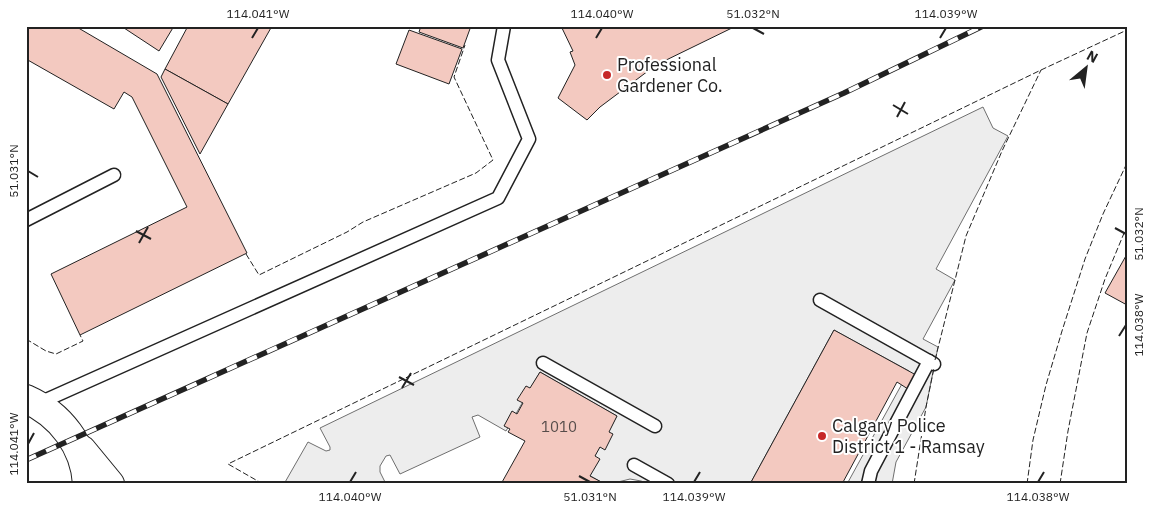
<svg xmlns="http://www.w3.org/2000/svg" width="1153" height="510" font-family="'IBM Plex Sans',sans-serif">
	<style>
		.parking { fill: #ededed; stroke: #6f6f6f }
		.building { fill: #f3c9c0; stroke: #222 }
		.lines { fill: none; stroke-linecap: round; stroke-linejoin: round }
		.service-casing { stroke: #222; stroke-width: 15 }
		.tertiary-casing { stroke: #222; stroke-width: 30 }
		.service { stroke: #fff; stroke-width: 12 }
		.tertiary { stroke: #fff; stroke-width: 28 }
		.rail-casing { stroke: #222; stroke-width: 5.5 }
		.rail { stroke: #fff; stroke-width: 4; stroke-dasharray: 11; stroke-linecap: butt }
		.fence { stroke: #222; stroke-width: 1; stroke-dasharray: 6 2.5; stroke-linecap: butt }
		.ticks { fill: none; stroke: #222; stroke-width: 2 }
		.poi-dot { fill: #c62828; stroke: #fff; stroke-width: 2 }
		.labels { text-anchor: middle; stroke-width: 4; stroke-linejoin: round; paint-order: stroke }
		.number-label { font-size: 15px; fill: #564c4a }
		.poi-label { font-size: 18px; fill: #222; stroke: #fff; text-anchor: start }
		.neatline { fill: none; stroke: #222; stroke-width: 2 }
		.ticks-label { font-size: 12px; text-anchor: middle; fill: #222 }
	</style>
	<rect width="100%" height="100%" fill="#fff"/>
	<polygon class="parking" points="983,107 993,128 1008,136 936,269 955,280 923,339 938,347 926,407 896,462 892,484 847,484 909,371 834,330 750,484 650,484 641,481 630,479 618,482 615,484 605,484 585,473 617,416 540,372 506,431 478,415 472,417 480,437 400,474 390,455 386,456 380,466 380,472 386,484 284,484 308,442 326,451 330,450 330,447 320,428"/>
	<g class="building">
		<polygon points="26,26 75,26 157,74 247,253 80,335 51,274 187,207 132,97 124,92 114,109 26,59"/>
		<polygon points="121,26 174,26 159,51"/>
		<polygon points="188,26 272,26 228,104 165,69"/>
		<polygon points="421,26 471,26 463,48 419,32"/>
		<polygon points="561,26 736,26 656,65 600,107 587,120 558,98 575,65 570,52 573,51"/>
		<polygon points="409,30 462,49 449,84 396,64"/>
		<polygon points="165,69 228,104 200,154 161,77"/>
		<polygon points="1127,254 1127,305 1105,293"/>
		<polygon points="834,330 916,375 908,389 897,382 842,484 750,484"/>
		<polygon points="540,372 617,416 609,432 613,434 605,450 600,447 595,456 600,459 590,476 605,484 501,484 525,441 508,432 510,429 504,426 512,411 517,414 523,403 517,400 526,386 530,388"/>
	</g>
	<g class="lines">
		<defs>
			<g id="service">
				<polyline points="26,220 114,175"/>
				<polyline points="820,300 934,364"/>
				<polyline points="543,363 655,426"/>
				<polyline points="37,404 498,198 529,139 498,60 504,26"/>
				<polyline points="634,465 668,484"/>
				<polyline points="868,484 871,471 929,361"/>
			</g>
			<g id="tertiary">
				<path d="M26,399C60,414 85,446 87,484"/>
				<polyline points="82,450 110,484"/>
			</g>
		</defs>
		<use href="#service" class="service-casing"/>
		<use href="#tertiary" class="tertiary-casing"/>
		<use href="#service" class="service"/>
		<use href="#tertiary" class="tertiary"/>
		<defs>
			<polyline id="rail" points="26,460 844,93 983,26"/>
		</defs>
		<use href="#rail" class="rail-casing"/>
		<use href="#rail" class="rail"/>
		<g class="fence">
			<polyline points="246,254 259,275 347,232 363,222 476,173 493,160 454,77 465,45"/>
			<polyline points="26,339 46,351 56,354 83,341 80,335"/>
			<polyline points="935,360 966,236 1002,151 1041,70"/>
			<polyline points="263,484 228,464 1041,70 1127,30"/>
			<polyline points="914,484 926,407 934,368"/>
			<polyline points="1027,484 1033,440 1046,385 1062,331 1085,259 1103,214 1127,163"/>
			<polyline points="1060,484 1068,431 1087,333 1105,279 1127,226"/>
		</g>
	</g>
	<path class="ticks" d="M753,28L764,34M252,38L258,28M596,38L602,28M940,38L946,28M893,105L908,114M897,117L905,102M28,171L38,177M1115,228L1126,234M136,231L151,239M139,243L148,227M1119,336L1126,325M399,377L414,385M402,388L411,373M28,444L34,433M579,476L590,482M350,482L356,472M694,482L700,472M1038,482L1044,472"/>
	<g class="poi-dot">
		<circle cx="607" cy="75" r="5"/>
		<circle cx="822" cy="436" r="5"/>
	</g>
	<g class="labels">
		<g class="number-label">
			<text x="559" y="432">1010</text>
		</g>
		<g class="poi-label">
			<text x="617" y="71">Professional<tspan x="617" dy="21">Gardener Co.</tspan></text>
			<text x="832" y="432">Calgary Police<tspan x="832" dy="21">District 1 - Ramsay</tspan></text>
		</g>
	</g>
	<rect width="1153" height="510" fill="none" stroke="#ffffff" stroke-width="55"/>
	<g transform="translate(1086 68) rotate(29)" stroke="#ffffff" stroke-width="4" paint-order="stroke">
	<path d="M0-4L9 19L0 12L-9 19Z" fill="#222222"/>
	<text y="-8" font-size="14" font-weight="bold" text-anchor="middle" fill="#222222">N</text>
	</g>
	<rect x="28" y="28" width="1098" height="454" class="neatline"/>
	<g class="ticks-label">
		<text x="258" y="18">114.041°W</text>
		<text x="602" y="18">114.040°W</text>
		<text x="753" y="18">51.032°N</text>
		<text x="946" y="18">114.039°W</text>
		<text transform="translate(14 171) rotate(-90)" y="4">51.031°N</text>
		<text transform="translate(1139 234) rotate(-90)" y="4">51.032°N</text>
		<text transform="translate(1139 325) rotate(-90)" y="4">114.038°W</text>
		<text transform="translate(14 444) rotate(-90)" y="4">114.041°W</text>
		<text x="350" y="501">114.040°W</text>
		<text x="590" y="501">51.031°N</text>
		<text x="694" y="501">114.039°W</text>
		<text x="1038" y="501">114.038°W</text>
	</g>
</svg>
